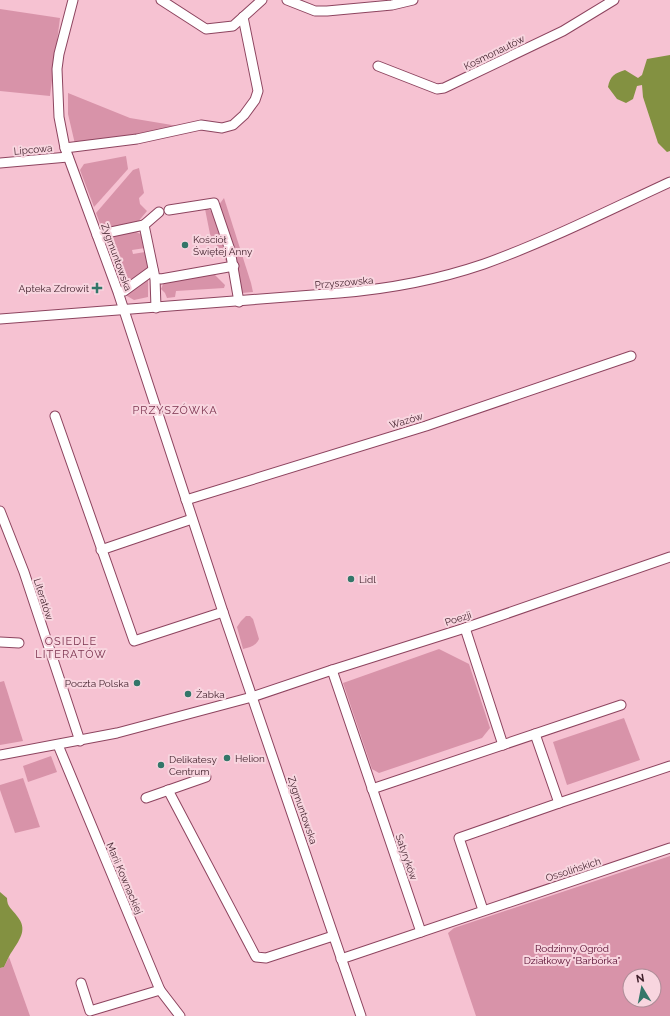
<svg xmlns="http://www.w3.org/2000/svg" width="670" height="1016" font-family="Raleway,sans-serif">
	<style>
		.green { fill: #d893a9; fill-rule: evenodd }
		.water { fill: #839141 }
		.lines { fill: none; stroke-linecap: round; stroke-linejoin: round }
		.minor-casing { stroke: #8d445f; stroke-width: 11 }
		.minor { stroke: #fff; stroke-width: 9 }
		.poi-dot { fill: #337669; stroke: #f8d5df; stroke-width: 1.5 }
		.labels { text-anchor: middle; stroke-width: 4; stroke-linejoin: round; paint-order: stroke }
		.street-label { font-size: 10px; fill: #3f1f2a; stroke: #f8d5df }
		.poi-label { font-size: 10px; fill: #3f1f2a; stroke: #f8d5df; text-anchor: start }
		.park-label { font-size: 10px; fill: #54092d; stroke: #f8d5df }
		.neighbourhood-label { font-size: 11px; letter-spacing: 1px; fill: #7b334f; stroke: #f8d5df }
	</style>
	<rect width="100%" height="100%" fill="#f6c2d2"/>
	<g class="green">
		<polygon points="0,9 60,18 50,96 0,91"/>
		<polygon points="68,93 130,118 184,127 141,135 75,144 68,114"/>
		<polygon points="126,156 128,169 94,207 80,170 84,164"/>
		<polygon points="139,168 144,193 139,198 140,204 147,211 137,223 102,229 96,213 133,170"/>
		<polygon points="224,198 251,283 253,292 242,293 218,206"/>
		<polygon points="205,209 208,209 213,212 229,261 227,262 218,250 215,238 211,239"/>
		<polygon points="136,232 143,235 145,248 132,250 133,254 145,252 149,271 129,284 111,236"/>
		<polygon points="213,273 225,285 224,288 176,291 175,297 167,298 165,293 161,289 164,282"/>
		<polygon points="148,277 148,297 134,300 127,296 127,293"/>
		<path d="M246,616H250L253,619L259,639C256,646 250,647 243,649L237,627L241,621Z"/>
		<polygon points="439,649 469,664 490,728 482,738 379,773 372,769 343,683"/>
		<polygon points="4,681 23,741 0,745 0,682"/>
		<polygon points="624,718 640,760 567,785 553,742"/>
		<polygon points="51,756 57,772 28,782 23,766"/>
		<polygon points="23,778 40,827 15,833 0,790 0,785"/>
		<path d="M670,856V1016H476L448,933L454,928ZM630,976H654V1000H630Z"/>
		<polygon points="9,957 30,1016 0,1016 0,968 4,967"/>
	</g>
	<g class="water">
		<path d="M670,55V151L667,152L658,143L643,97L642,85L637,86L633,99L626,103L617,99L608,87C610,76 615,73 625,70L638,78L642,75L647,59Z"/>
		<path d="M0,892L7,898C7,907 12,909 17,916C28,929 20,939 13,950C9,955 7,961 4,967L0,968Z"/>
	</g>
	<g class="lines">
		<defs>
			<g id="minor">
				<polyline points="73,0 59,54 57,69 59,117 65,148 118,292 223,612 361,1016"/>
				<polyline points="161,0 206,29 233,26 262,0"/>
				<polyline points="287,0 315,11 327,11 392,5 413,0"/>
				<polyline points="378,66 437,89 444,88 563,31 614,0"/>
				<polyline points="65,148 137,139 201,125 222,128 233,125 244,115 255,100 258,91 243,17"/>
				<polyline points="0,163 68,157"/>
				<polyline points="169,210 214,203 230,250 239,302"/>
				<polyline points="159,212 144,225 155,278 161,279 234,266"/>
				<polyline points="97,235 144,225"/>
				<polyline points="155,278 156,308"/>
				<polyline points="124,291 153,270"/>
				<path d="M0,319L339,293C389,289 437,280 484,264C548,241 609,210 670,182"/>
				<polyline points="55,416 134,641 223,612"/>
				<polyline points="186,500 426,426 631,356"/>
				<polyline points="0,511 24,572 80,741"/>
				<polyline points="101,550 192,519"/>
				<polyline points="465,628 503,745"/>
				<polyline points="0,642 19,643"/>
				<polyline points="332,670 421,932"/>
				<polyline points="58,745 160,990 180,1016"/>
				<polyline points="0,755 117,733 252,697 329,671 465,628 670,557"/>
				<polyline points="372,789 621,705"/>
				<polyline points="168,790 256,957 266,958 333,936"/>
				<polyline points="146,798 206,777"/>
				<polyline points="559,803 670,766"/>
				<polyline points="483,910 459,838 559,803 535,734"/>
				<polyline points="341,959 670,848"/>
				<polyline points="81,983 90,1011 160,990"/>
			</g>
		</defs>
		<use href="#minor" class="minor-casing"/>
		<use href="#minor" class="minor"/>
	</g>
	<g class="poi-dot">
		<circle cx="185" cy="245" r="4"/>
		<path d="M95 282h4v4h4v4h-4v4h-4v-4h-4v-4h4z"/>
		<circle cx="351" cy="579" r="4"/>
		<circle cx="137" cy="683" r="4"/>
		<circle cx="188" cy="694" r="4"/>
		<circle cx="227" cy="758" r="4"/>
		<circle cx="161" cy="765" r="4"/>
	</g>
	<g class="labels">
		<g class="street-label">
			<text transform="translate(494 52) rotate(-26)" y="4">Kosmonautów</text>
			<text transform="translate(33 149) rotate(-5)" y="4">Lipcowa</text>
			<text transform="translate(117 257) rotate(70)" y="4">Zygmuntowska</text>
			<text transform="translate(344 282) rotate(-5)" y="4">Przyszowska</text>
			<text transform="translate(406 420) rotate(-17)" y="4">Wazów</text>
			<text transform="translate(44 599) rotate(72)" y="4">Literatów</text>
			<text transform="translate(458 618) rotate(-18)" y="4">Poezji</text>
			<text transform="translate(303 810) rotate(71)" y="4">Zygmuntowska</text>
			<text transform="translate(407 857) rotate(71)" y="4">Satyryków</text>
			<text transform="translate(573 869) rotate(-18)" y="4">Ossolińskich</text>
			<text transform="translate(125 878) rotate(67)" y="4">Marii Kownackiej</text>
		</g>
		<g class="poi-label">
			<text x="193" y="243">Kościół<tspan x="193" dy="12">Świętej Anny</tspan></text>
			<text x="89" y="292" text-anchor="end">Apteka Zdrowit</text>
			<text x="359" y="583">Lidl</text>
			<text x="129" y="687" text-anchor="end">Poczta Polska</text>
			<text x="196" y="698">Żabka</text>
			<text x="235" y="762">Helion</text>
			<text x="169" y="763">Delikatesy<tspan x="169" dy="12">Centrum</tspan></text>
		</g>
		<g class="park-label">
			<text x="572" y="952">Rodzinny Ogród<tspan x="572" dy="12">Działkowy "Barbórka"</tspan></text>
		</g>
		<g class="neighbourhood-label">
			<text x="175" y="414">PRZYSZÓWKA</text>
			<text x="71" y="645">OSIEDLE<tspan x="71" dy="13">LITERATÓW</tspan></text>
		</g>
	</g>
	<g transform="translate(642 988) rotate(350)"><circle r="19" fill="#f8d5df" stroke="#ae8c97"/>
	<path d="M0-3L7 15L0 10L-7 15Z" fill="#337669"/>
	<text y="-6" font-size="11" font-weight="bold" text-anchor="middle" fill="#3f1f2a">N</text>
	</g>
</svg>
